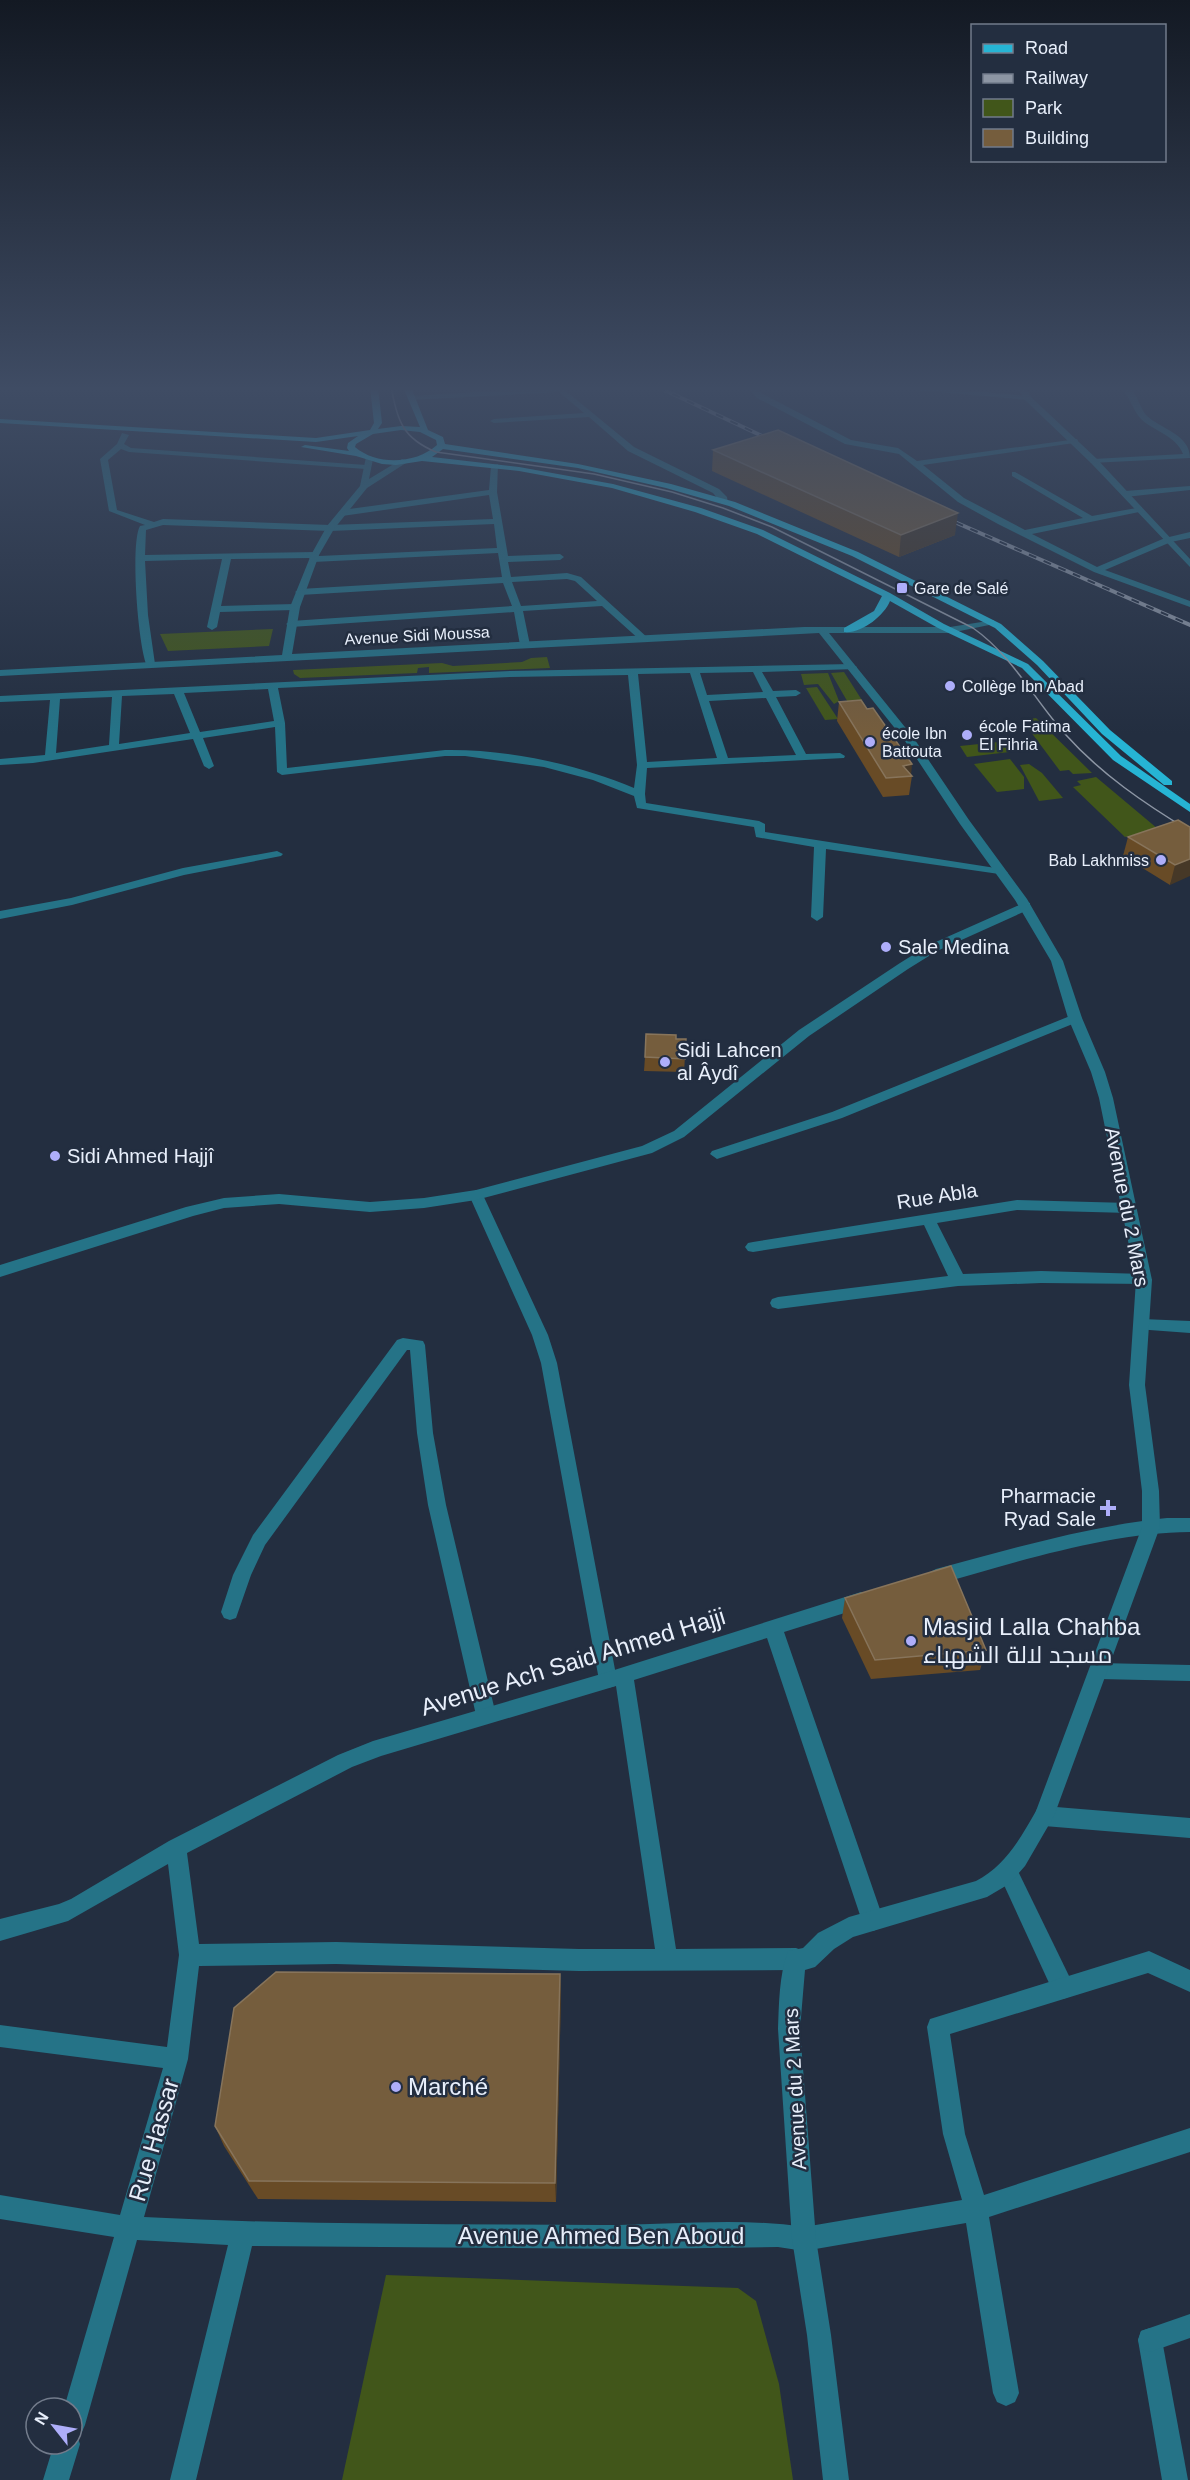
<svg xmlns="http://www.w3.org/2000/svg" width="1190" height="2480" font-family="Arial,Cairo,sans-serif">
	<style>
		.green { fill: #41561a }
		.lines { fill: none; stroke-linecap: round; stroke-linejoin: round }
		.pedestrian { fill: #257387; fill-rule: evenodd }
		.minor { fill: #257387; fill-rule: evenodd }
		.tertiary { fill: #257387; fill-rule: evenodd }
		.primary { fill: #26b4d4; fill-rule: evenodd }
		.tram { stroke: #8d96a4; stroke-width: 1.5 }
		.rail-casing { stroke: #8d96a4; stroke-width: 4 }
		.rail { stroke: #232e40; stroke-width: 2; stroke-dasharray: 8; stroke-linecap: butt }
		.wall { fill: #684b26 }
		.shaded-wall { fill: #463827 }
		.building { fill: #755d3d; stroke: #87745b; stroke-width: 1.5 }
		.poi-dot { fill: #aeaefa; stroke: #232e40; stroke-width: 2 }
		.labels { text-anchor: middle; stroke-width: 5; stroke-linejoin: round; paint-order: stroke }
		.far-poi-label { font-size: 16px; fill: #e8effb; stroke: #232e40; text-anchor: start }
		.far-street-label { font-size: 16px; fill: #e8effb; stroke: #232e40 }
		.poi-label { font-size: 20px; fill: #e8effb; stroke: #232e40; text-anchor: start }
		.street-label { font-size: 20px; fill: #e8effb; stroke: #232e40 }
		.near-poi-label { font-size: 24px; fill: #e8effb; stroke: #232e40; text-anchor: start }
		.near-street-label { font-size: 24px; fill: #e8effb; stroke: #232e40 }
	</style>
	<rect width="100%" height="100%" fill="#232e40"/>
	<g class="green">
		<polygon points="273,629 269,646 168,651 160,634"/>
		<polygon points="547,657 550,668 429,673 429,667 418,668 417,673 300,678 294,674 293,670 442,663 453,666 522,662 531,658"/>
		<polygon points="844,672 865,705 850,706 831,673"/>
		<polygon points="828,673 839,701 834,704 818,684 804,685 801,674"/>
		<polygon points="817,687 838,719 825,720 806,688"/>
		<polygon points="1036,718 1092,773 1073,774 1069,770 1060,771 1022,720"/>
		<polygon points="1018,740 1026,750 967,757 960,746"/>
		<polygon points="1010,759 1024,777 1024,789 997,792 974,764"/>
		<polygon points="1029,764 1042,773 1063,798 1039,801 1020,765"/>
		<polygon points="1096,777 1158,829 1125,837 1073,787 1081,785 1077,781"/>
		<polygon points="386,2275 738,2288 756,2301 779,2384 793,2480 342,2480"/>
	</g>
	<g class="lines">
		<g class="pedestrian">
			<polygon points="277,851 283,854 281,856 184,875 72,905 0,919 0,911 71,898 183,868"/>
			<polygon points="1075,1014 1082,1018 1080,1021 842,1118 717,1159 710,1154 712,1151 832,1112"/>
			<polygon points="476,1190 483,1195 548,1335 557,1363 617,1680 615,1686 608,1688 601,1686 599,1680 541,1363 532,1335 469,1195"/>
			<polygon points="1017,1200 1129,1203 1136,1208 1129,1213 1017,1210 937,1223 963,1274 1041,1271 1144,1274 1149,1276 1152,1280 1149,1284 1041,1283 958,1286 778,1309 772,1307 770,1303 772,1299 778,1297 948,1276 924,1225 753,1252 748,1251 745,1247 748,1243 753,1242"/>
			<polygon points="403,1338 423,1341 425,1345 433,1433 446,1505 496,1715 493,1721 486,1724 479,1721 476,1715 428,1505 417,1433 410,1350 407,1350 265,1545 251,1575 236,1618 230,1620 224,1618 221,1612 233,1575 253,1535 397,1340"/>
			<polygon points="1099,1663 1190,1665 1190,1681 1099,1679 1092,1677 1090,1671 1092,1665"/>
			<polygon points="1044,1806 1190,1818 1190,1838 1044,1826 1037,1823 1034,1816 1037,1809"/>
			<polygon points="1008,1862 1015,1865 1071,1980 1074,1988 1071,1996 1063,1999 1055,1996 998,1872 1001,1865"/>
			<polygon points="1150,2328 1159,2331 1162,2340 1188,2480 1162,2480 1138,2340 1141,2331"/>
		</g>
		<g class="minor">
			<polygon points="561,387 634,447 719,489 727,497 728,504 722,504 713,493 628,451 589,417 494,423 490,421 494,419 584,413 559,392 411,400 407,398 411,396"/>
			<polygon points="746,387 754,387 763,394 851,440 898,448 917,461 1077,439 1078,441 1074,443 923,465 964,498 1025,530 1083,518 1012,476 1012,472 1015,472 1092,516 1142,507 1142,511 1139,512 1032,534 1097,567 1165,538 1190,532 1190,538 1171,542 1105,570 1190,601 1190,607 1094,572 998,524 958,502 899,454 845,444 757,398"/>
			<polygon points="900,387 928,387 1028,396 1032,398 1028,400 904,389"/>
			<path d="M1121,387L1132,389C1138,397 1140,408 1146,415C1160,429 1190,434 1190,458L1091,463L1090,461L1094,459L1183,454C1176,436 1156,432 1142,420C1133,411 1130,397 1121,387Z"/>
			<path d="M122,433L129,435L124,444L131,448L366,465L370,467L366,469L129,452L121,449L108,460L117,510L154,522L163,519L330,525L493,519L489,495L342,516L338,513L342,510L489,490L491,466L498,464L497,492L508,556L560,554L564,557L560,560L508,562L511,577L567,573L581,577L649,639L641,641L602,606L523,611L530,645L525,648L520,645L514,612L291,627L286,624L291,621L512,606L503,583L300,595L295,592L300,589L502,577L498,553L313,562L309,558L231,559L221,606L295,604L300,607L295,610L220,612L217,627L212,630L207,627L222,559L145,561L148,615L155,664L147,666C138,647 130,543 140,526L145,525L109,511L100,459L117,444ZM494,524L497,548L319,556L315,552L145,555L146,530L163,525L330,531ZM567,579L575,581L597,601L521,606L512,582Z"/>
			<polygon points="1190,486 1190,490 1125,497 1121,494 1125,491"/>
			<path d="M852,664L857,667L856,669L762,672L773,691L796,690L801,693L796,696L776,697L806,754L840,753L845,756L844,758L647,768L645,794L646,803L759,821L765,824V832L1002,869L1008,873L1006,875L826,849L823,917L817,921L811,917L814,847L756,837L754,827L637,808L634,796L593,780L544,767L465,756H445L282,775L277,772L275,727L203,738L214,766L209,769L204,766L193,739L33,763L0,765V759L45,755L50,700L0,702V696L510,671ZM753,672L763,692L707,695L700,673ZM690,673L717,758L647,762L638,674ZM628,675L637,765L634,788C576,764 508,749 445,750L287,768L285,723L278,688L510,677ZM268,689L274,721L200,732L184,693ZM174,694L190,733L119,744L122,696ZM112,697L109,745L56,753L60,699ZM766,698L796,755L728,758L709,701Z"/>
			<polygon points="1026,902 1030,903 1030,909 937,951 908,969 809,1036 684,1137 652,1153 476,1200 424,1208 370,1212 279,1204 224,1208 193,1216 0,1277 0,1265 186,1207 224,1198 279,1194 370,1202 424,1198 476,1190 642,1146 674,1131 799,1030 900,963 929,945"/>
			<polygon points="1142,1319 1190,1321 1190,1333 1136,1329 1134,1325 1136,1321"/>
			<path d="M1167,1518H1190V1532C1111,1532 1012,1563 936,1585L930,1582L927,1577L930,1572L936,1569C1011,1549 1089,1526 1167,1518Z"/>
			<path d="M861,1592L867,1594L870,1600L867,1606L784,1632L884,1921L880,1928L873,1931L866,1928L862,1921L767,1638L634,1680L676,1949L796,1948L804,1951L807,1959L804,1967L796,1970L579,1971L336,1964L199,1966L188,2059L144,2217C297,2225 450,2224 604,2225C669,2225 740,2217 804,2227L962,2200L943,2134L927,2027L930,2019L1149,1951L1190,1970V1992L1148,1973L950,2034L965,2134L984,2195L1190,2128V2152L989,2217L1019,2393L1015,2402L1006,2406L997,2402L993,2393L966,2223L804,2251L778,2247L638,2249L252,2246L196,2480H170L228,2245L137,2240L85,2425L81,2434L77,2436L80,2444L69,2480H43L54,2444H72V2408H64L114,2237L0,2219V2195L120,2215L163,2068L0,2047V2025L167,2047L179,1955L168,1864L68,1921L0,1941V1919L59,1904L71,1899L169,1841L338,1755L373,1741L608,1672ZM616,1686L655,1949H579L336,1942L199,1944L187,1853L352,1767L381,1756Z"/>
			<polygon points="1190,2314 1190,2338 1150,2352 1141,2349 1138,2340 1141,2331"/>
		</g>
		<g class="tertiary">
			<polygon points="1017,387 1025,387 1031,397 1097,459 1190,559 1190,567 1091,463 1025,400"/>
			<path d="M366,457L373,459L369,479L402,459L409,461L367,488L334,529L319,555L300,607L292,654L804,627H950L994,620V624L950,633H829L913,737L969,820L1027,899L1063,961L1082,1018L1105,1072L1113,1098L1152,1280L1145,1385L1159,1491L1160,1527L1054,1816L1025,1866L1009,1884L987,1897L853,1937L834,1949L815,1967L805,1970L800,2029L816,2239L831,2335L849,2480H823L807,2335L792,2239L778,2029C779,2004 779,1975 788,1951L803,1948L818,1933L849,1917L976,1881C1005,1866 1020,1839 1036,1811L1142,1527V1491L1129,1385L1136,1280L1099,1098L1091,1072L1068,1018L1051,961L1015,900L960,824L905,741L819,633L0,676V670L282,655L290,607L311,555L327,526L360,486Z"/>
		</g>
		<path class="primary" d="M370,387H378L382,423L378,429L401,426L420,427L403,387H411L428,430L443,437L445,444L578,464L671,484L735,502L858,552L1001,624L1043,661L1110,730L1172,781V785H1164L1102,734L1037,665L995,628L852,556L729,506L666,488L578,468L443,449L432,457L519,467L613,484L701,508L763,530L890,593L944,624L1028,664L1121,756L1190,804V812L1113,760L1022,668L938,628L890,601C884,616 861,634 844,632V628L874,611L882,596L757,534L695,512L612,488L519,471L422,461L396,465L382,464L356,456L301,447L305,445L349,451L347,448L348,443L358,436L316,442L0,423V419L316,438L370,430L374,423ZM401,430L420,432L436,440L437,445C416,464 377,466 355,447L356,444L373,434Z"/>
		<path class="tram" d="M391,387C398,421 402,438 436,452L594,474L672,492L723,508L772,527L973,628C1013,656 1034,700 1066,735C1101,774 1145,804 1190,831"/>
		<defs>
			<g id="rail">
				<polyline points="658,387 777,443"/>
				<polyline points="941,516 1190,625"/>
			</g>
		</defs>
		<use href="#rail" class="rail-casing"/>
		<use href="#rail" class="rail"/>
	</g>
	<g class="wall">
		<polygon points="713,450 955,535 899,557 712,471"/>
		<polygon points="839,702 912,776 909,795 883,797 837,721"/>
		<polygon points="1190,827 1170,885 1123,856 1128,837"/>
		<polygon points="676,1039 686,1039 684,1072 644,1071 645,1057"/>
		<polygon points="845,1598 986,1650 980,1670 871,1679 842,1618"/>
		<polygon points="560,1974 561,1996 556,2202 258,2199 224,2146 215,2126"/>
	</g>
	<g class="shaded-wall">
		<polygon points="958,513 955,535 899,557 901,535"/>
		<polygon points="912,764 911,776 903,766"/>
		<polygon points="1190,859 1190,876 1170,885 1175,865"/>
		<polygon points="560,1974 561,1996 556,2202 555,2183"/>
	</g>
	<g class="building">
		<polygon points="778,430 958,513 901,535 713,450"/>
		<polygon points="861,700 867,709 873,708 912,764 903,766 912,776 886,778 839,702"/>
		<polygon points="1178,820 1190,827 1190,859 1175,865 1128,837"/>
		<polygon points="646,1034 676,1035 676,1039 686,1039 685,1059 645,1057"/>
		<polygon points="951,1566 986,1650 875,1660 845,1598"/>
		<polygon points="276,1972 560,1974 555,2183 249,2181 215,2126 234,2008"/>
	</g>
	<linearGradient id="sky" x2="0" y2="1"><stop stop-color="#131923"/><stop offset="0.53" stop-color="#3f4c64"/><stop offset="1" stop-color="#3f4c64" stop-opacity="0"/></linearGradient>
	<rect width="1190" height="734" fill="url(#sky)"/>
	<g class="poi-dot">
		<rect x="896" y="582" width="12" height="12" rx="3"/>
		<circle cx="950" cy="686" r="6"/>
		<circle cx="967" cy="735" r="6"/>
		<circle cx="870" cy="742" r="6"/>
		<circle cx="1161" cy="860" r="6"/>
		<circle cx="886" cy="947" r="6"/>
		<circle cx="665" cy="1062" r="6"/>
		<circle cx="55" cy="1156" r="6"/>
		<path d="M1105 1499h6v6h6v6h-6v6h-6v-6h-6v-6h6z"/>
		<circle cx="911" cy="1641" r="6"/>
		<circle cx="396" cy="2087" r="6"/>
	</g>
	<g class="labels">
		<g class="far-poi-label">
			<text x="914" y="594">Gare de Salé</text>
			<text x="962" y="692">Collège Ibn Abad</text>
			<text x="979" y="732">école Fatima<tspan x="979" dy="18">El Fihria</tspan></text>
			<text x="882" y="739">école Ibn<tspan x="882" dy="18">Battouta</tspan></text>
			<text x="1149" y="866" text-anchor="end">Bab Lakhmiss</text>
		</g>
		<g class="far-street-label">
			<text transform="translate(417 635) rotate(-3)" y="6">Avenue Sidi Moussa</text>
		</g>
		<g class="poi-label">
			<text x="898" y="954">Sale Medina</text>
			<text x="677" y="1057">Sidi Lahcen<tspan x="677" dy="23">al Âydî</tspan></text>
			<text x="67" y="1163">Sidi Ahmed Hajjî</text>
			<text x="1096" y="1503" text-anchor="end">Pharmacie<tspan x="1096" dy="23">Ryad Sale</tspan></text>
		</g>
		<g class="street-label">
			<text transform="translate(937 1196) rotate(-9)" y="7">Rue Abla</text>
			<text transform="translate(1127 1207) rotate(79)" y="7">Avenue du 2 Mars</text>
			<text transform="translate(795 2089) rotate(-93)" y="7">Avenue du 2 Mars</text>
		</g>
		<g class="near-poi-label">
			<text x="923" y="1635">Masjid Lalla Chahba<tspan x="923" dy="28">مسجد لالة الشهباء</tspan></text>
			<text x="408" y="2095">Marché</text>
		</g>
		<g class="near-street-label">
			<text transform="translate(573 1662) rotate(-17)" y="8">Avenue Ach Said Ahmed Hajji</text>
			<text transform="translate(154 2140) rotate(-74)" y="8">Rue Hassar</text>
			<text x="601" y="2244">Avenue Ahmed Ben Aboud</text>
		</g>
	</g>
	<rect x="971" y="24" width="195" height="138" fill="#232e40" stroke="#727b8b" stroke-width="1.5"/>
	<rect x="983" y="44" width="30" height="9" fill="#26b4d4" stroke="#727b8b" stroke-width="1.5"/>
	<text x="1025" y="54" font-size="18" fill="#e8effb">Road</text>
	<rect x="983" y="74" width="30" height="9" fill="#8d96a4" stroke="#727b8b" stroke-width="1.5"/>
	<text x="1025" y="84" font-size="18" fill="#e8effb">Railway</text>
	<rect x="983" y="99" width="30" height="18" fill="#41561a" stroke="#727b8b" stroke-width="1.5"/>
	<text x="1025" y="114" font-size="18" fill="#e8effb">Park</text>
	<rect x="983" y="129" width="30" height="18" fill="#755d3d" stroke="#727b8b" stroke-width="1.5"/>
	<text x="1025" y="144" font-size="18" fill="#e8effb">Building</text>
	<g transform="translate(54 2426) rotate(301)"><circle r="28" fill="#232e40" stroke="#727b8b" stroke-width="1.5"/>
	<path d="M0-4.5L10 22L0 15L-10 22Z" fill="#aeaefa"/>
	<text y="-9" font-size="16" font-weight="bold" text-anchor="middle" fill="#e8effb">N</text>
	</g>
</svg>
